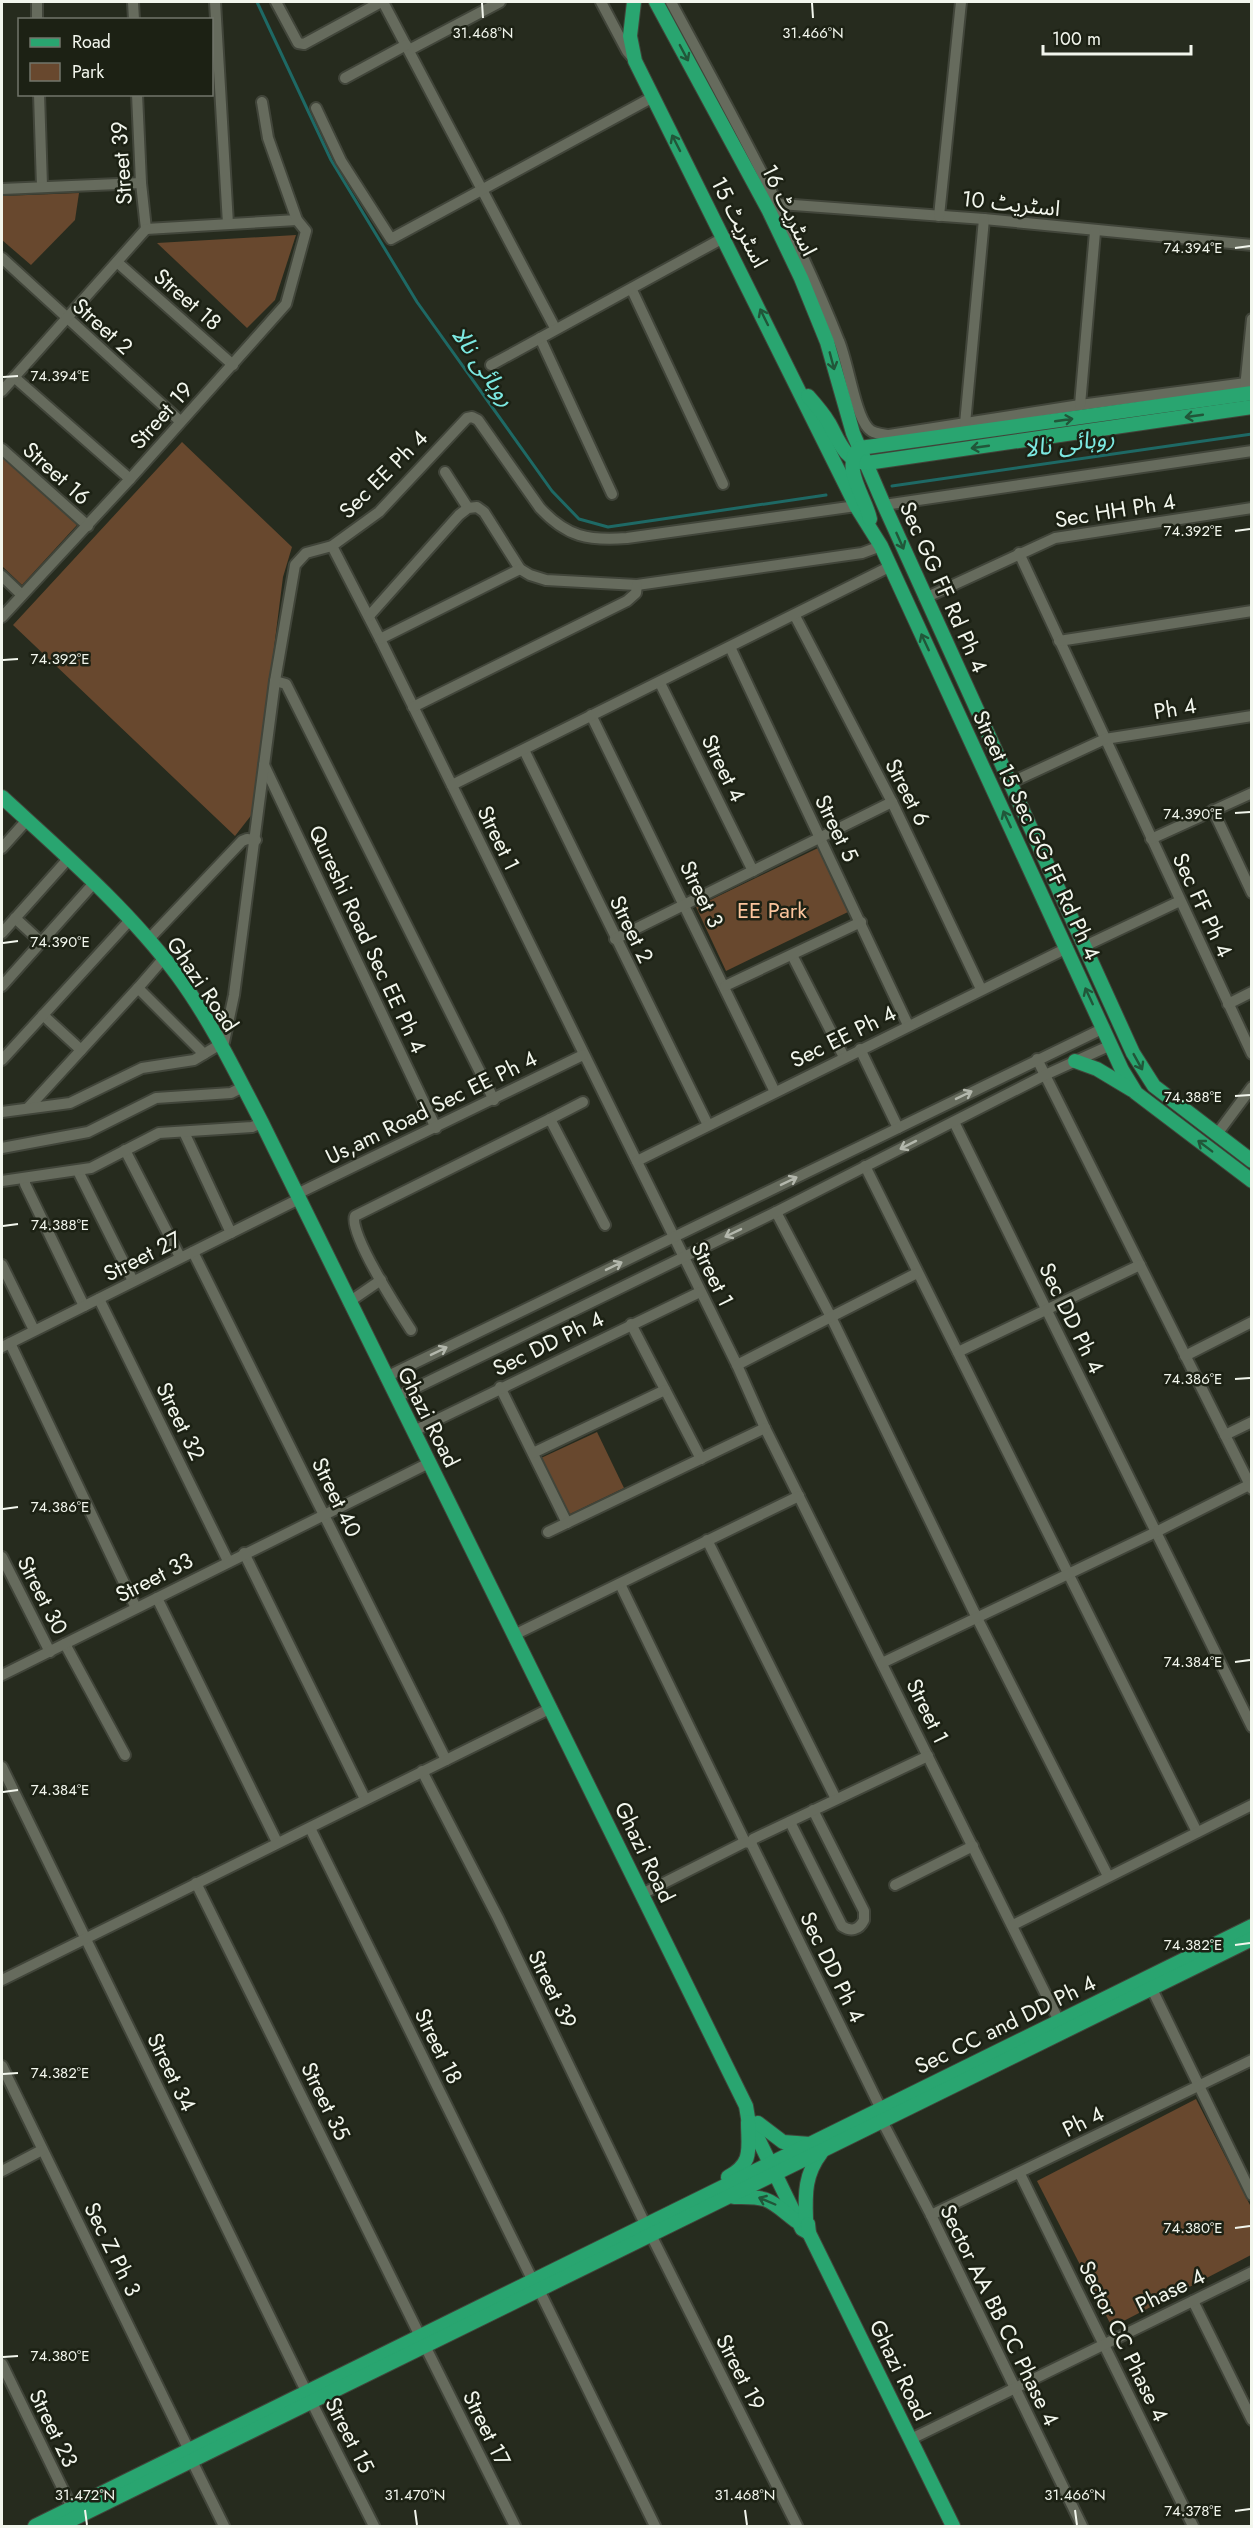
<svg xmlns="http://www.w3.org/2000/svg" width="1253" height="2528" font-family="Jost,'Noto Sans Arabic',sans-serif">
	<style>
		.green { fill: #68482e }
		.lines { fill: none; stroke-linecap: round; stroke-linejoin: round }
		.stream { stroke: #1e6965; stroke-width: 3 }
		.minor-casing { stroke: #41453a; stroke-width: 14 }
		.major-casing { stroke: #41453a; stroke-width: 16 }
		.minor { stroke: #666b5d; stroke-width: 10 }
		.major { stroke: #29a570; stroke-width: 14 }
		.oneway { stroke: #215639 }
		.oneway2 { stroke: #b3b7ac }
		.ticks { fill: none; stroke: #f2f6ed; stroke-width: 2 }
		.labels { text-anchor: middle; stroke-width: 5; stroke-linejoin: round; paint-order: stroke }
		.street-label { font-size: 22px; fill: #f2f6ed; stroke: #1c2114 }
		.park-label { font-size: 22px; fill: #fbc59d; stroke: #1c2114 }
		.water-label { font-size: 24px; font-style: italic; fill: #7ce9e2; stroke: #1c2114 }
		.ticks-label { font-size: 15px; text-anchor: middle; fill: #f2f6ed; stroke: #1c2114; stroke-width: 5; stroke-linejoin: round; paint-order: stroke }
	</style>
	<rect width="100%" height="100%" fill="#262b1e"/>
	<g class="green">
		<polygon points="79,193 75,220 31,265 2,240 2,196"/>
		<polygon points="296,235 275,300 247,328 157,243"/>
		<polygon points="182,442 292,547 283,577 253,813 235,836 13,625"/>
		<polygon points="2,456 77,525 22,585 2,566"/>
		<polygon points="818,848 848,912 726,971 696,907"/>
		<polygon points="597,1432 624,1488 568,1515 541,1458"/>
		<polygon points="1196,2099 1251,2207 1251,2255 1112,2327 1037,2181"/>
	</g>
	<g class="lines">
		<g class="stream">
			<polyline points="257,2 331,160 417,302 552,491 579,519 608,527 826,495"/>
			<polyline points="892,486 1252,434"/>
		</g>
		<defs>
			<g id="minor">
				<polyline points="37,2 37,20"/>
				<polyline points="133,2 134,20"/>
				<polyline points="215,2 228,224"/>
				<polyline points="276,2 298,43 304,44 381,2"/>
				<polyline points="383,2 555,328"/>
				<polyline points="601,2 627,51 633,58"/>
				<path d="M671,2C731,113 792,223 839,341C848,362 855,414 868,428C873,434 881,434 889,435L1080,405L1246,383"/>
				<polyline points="409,50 500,2"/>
				<polyline points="345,78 406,45"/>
				<polyline points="39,94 42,186"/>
				<polyline points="137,94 141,183 146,229"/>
				<polyline points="316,108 341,161 391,239 653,97"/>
				<polyline points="2,189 141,183"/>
				<polyline points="775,208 780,204 984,219 1252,245"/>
				<polyline points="939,216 961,2"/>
				<polyline points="146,229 297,220"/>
				<polyline points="2,258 180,421"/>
				<polyline points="117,262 233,365"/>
				<polyline points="632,290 723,484"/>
				<polyline points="540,338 612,494"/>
				<polyline points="491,365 725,237"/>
				<polyline points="14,377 130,479"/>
				<polyline points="1245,388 1252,319"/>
				<polyline points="2,391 146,229"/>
				<polyline points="1080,405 1095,232"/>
				<polyline points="965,424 984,219"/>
				<polyline points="2,449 88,526"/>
				<polyline points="445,472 468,508"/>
				<polyline points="884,505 1252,451"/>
				<polyline points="332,546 380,639 737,1365 765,1428 1059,2021"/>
				<polyline points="1019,553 1252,1054"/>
				<polyline points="2,576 22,595"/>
				<polyline points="925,598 1055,538 1252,508"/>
				<polyline points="369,616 459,515 468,508 477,507 484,512 520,569 530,575 546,580 637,585 862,553 881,546"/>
				<polyline points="795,616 892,802 981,989"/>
				<polyline points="2,617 130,479 286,304 306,231 297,220 268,138 262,102"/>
				<polyline points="380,639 520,569"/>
				<polyline points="1059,641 1252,611"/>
				<polyline points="730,647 908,1025"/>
				<polyline points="275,681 286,684 494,1100"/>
				<polyline points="660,683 753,871"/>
				<polyline points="413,707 627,601 636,593 637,585"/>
				<polyline points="591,715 775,1092"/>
				<polyline points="524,750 708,1125"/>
				<polyline points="264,765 436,1128"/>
				<polyline points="1010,783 1105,739 1252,716"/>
				<polyline points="452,785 891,566"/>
				<polyline points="1213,810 1252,893"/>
				<polyline points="1151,839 1252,793"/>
				<polyline points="2,848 27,820"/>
				<polyline points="15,918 41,942"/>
				<polyline points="2,933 68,859"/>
				<polyline points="615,939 892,802"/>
				<polyline points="148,940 242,841 247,839 256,840"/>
				<polyline points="1085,946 1180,901"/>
				<polyline points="792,955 844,1057"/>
				<polyline points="2,986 94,883"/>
				<polyline points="725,986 861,922"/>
				<polyline points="138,988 164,958"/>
				<polyline points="1228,1004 1252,992"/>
				<polyline points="43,1015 81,1050"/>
				<polyline points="860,1049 898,1128"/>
				<polyline points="1037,1059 1252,1489"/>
				<polyline points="2,1060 130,920"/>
				<polyline points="28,1108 138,988 204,1054"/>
				<path d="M2,1112L70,1103L142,1068L194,1060L224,1042L234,995L275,681L295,565L306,553L332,546L379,512L467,418L472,417L478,420L540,508C567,537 588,541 627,538L856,506"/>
				<polyline points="550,1119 583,1102"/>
				<polyline points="954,1122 1252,1727"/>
				<polyline points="184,1132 231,1233"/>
				<polyline points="1217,1134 1252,1087"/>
				<polyline points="2,1148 88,1132 156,1098 231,1093 243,1087"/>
				<polyline points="125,1150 180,1257"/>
				<polyline points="637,1161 1067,948"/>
				<polyline points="865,1166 1197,1832"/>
				<polyline points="78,1171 133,1281"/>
				<polyline points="25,1178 25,1184 84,1306"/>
				<polyline points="2,1181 91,1168 159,1133 252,1127 262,1123"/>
				<polyline points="297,1194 583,1055"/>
				<polyline points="776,1212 831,1317 977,1618 1108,1876"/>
				<polyline points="193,1252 446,1760"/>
				<polyline points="2,1265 34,1330"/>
				<polyline points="99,1299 228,1561"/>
				<polyline points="349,1302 381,1280"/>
				<polyline points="631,1324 701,1459"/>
				<path d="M411,1330C400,1313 347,1231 355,1216L550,1119L605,1225"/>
				<polyline points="10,1343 136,1608"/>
				<polyline points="2,1347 299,1199"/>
				<polyline points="958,1352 1140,1265"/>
				<polyline points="1185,1356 1252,1322"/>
				<polyline points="737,1365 917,1273"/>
				<polyline points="386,1377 1104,1028"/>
				<polyline points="500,1387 567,1523"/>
				<polyline points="397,1397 776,1212 1045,1075 1111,1045"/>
				<polyline points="414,1431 700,1292"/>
				<polyline points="1225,1435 1252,1422"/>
				<polyline points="533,1453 665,1390"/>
				<polyline points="548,1532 765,1428"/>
				<polyline points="707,1540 836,1799"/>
				<polyline points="244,1553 365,1799"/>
				<polyline points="2,1557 50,1652"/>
				<polyline points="620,1584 745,1842"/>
				<polyline points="157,1598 277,1842"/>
				<polyline points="514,1635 799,1496"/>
				<polyline points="65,1644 125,1755"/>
				<polyline points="882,1663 1156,1532 1249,1485"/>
				<polyline points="2,1675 429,1463"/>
				<polyline points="2,1767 307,2393 374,2526"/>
				<polyline points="422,1771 498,1918 646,2226"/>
				<path d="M790,1822L842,1926C851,1932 859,1930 864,1920V1911L813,1810"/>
				<polyline points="310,1828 533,2281"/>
				<polyline points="751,1843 881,2109"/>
				<polyline points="196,1883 420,2336"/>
				<polyline points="895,1885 973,1846"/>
				<polyline points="642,1894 745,1842 751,1843 753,1839 928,1756"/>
				<polyline points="1013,1925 1252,1805"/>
				<polyline points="2,1980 551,1708"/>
				<polyline points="1151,1987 1252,2195"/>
				<polyline points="2,2066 189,2450"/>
				<polyline points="882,2121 931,2215 1082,2526"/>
				<polyline points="2,2171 42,2150"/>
				<polyline points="1020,2174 1193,2526"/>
				<polyline points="931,2215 1252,2060"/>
				<polyline points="651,2235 797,2526"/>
				<polyline points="539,2290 655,2526"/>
				<polyline points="1193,2301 1252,2420"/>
				<polyline points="425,2346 515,2526"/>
				<polyline points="2,2364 72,2508"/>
				<polyline points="911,2439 1252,2272"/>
				<polyline points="192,2461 224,2526"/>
			</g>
			<g id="major">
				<polyline points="634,2 630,36 635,61 856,506 881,546 1122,1070 1136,1093 1252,1181"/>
				<polyline points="656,2 769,211 801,278 827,342 853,433 884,505 1133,1053 1154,1086 1252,1161"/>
				<path d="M808,396C816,405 823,413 829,423C838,439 845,462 867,463L1252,407"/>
				<path d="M870,519C866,498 840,466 860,448L1252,393"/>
				<path d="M2,797C63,853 128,909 178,976C211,1021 236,1073 262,1123L746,2106L748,2118L802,2229L809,2233"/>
				<polyline points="1075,1061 1097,1069 1132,1090"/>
				<polyline points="758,2123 783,2142 810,2144"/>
				<path d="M728,2177C754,2163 748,2148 748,2122"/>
				<path d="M734,2197C770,2196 769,2200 796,2221"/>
				<path d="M806,2219C805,2193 805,2174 821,2153"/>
				<polyline points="808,2224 809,2233 953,2526"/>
				<polyline points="35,2526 1252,1926"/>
				<polyline points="59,2526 1252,1939"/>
			</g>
		</defs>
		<use href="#minor" class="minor-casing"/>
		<use href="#major" class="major-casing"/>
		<use href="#minor" class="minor"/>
		<use href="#major" class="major"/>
	</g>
	<defs><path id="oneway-shaft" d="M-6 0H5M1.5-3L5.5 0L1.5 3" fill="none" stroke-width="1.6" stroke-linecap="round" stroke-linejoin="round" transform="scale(1.5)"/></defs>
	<g class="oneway">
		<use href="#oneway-shaft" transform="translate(684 53) rotate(62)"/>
		<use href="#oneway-shaft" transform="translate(676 143) rotate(-117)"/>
		<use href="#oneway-shaft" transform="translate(764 317) rotate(-116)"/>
		<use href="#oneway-shaft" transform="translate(832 361) rotate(75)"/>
		<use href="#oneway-shaft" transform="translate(1194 416) rotate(172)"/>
		<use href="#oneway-shaft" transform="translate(1064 420) rotate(-8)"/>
		<use href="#oneway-shaft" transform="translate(980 447) rotate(172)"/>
		<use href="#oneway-shaft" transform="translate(900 541) rotate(66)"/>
		<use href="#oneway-shaft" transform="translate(925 642) rotate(-115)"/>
		<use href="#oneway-shaft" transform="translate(1007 819) rotate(-115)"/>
		<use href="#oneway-shaft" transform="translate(1089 996) rotate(-115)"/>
		<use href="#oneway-shaft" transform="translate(1138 1062) rotate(61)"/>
		<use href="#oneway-shaft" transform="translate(1205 1146) rotate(-143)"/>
		<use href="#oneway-shaft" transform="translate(767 2201) rotate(-157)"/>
	</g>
	<g class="oneway2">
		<use href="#oneway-shaft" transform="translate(964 1095) rotate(-26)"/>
		<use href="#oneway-shaft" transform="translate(908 1145) rotate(153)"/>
		<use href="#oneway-shaft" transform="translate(789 1181) rotate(-26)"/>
		<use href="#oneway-shaft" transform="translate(733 1233) rotate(154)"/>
		<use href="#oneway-shaft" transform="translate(614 1266) rotate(-26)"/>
		<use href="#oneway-shaft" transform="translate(439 1351) rotate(-26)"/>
	</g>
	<path class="ticks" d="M482,3L483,18M812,3L813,18M1235,248L1250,246M3,377L18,376M1235,531L1250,529M3,660L18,659M1235,813L1250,812M3,943L18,941M1235,1096L1250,1095M3,1226L18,1224M1235,1379L1250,1378M3,1509L18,1507M1235,1662L1250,1660M3,1792L18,1790M1235,1945L1250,1943M3,2074L18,2073M1235,2228L1250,2226M3,2357L18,2356M85,2510L87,2525M415,2510L417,2525M745,2510L747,2525M1075,2510L1077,2525M1235,2511L1250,2509"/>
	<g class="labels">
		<g class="street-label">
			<text transform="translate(121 163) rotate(-94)" y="8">Street 39</text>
			<text transform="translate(1011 203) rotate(6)" y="8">اسٹریٹ 10</text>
			<text transform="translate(790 210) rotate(64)" y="8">اسٹریٹ 16</text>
			<text transform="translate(740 222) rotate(63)" y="8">اسٹریٹ 15</text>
			<text transform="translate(188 299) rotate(41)" y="8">Street 18</text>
			<text transform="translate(103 326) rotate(42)" y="8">Street 2</text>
			<text transform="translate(161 415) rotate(-48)" y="8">Street 19</text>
			<text transform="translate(57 473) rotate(42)" y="8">Street 16</text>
			<text transform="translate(383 474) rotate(-45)" y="8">Sec EE Ph 4</text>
			<text transform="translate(1115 510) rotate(-9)" y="8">Sec HH Ph 4</text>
			<text transform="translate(944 587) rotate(66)" y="8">Sec GG FF Rd Ph 4</text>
			<text transform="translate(1175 708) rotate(-9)" y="8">Ph 4</text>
			<text transform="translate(724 768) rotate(64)" y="8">Street 4</text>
			<text transform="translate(908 792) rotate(63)" y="8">Street 6</text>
			<text transform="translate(837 828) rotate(64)" y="8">Street 5</text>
			<text transform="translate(1037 835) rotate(65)" y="8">Street 15 Sec GG FF Rd Ph 4</text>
			<text transform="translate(499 838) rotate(64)" y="8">Street 1</text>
			<text transform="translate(702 894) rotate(64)" y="8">Street 3</text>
			<text transform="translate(1203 905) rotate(65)" y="8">Sec FF Ph 4</text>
			<text transform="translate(632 929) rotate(64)" y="8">Street 2</text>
			<text transform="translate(368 939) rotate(65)" y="8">Qureshi Road Sec EE Ph 4</text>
			<text transform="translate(203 984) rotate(56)" y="8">Ghazi Road</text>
			<text transform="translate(843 1036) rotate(-26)" y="8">Sec EE Ph 4</text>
			<text transform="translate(431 1107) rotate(-26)" y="8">Us,am Road Sec EE Ph 4</text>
			<text transform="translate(142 1256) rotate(-27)" y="8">Street 27</text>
			<text transform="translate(713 1274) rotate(64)" y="8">Street 1</text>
			<text transform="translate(1072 1318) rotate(64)" y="8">Sec DD Ph 4</text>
			<text transform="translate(548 1343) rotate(-26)" y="8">Sec DD Ph 4</text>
			<text transform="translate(429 1417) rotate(63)" y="8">Ghazi Road</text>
			<text transform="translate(181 1421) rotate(64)" y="8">Street 32</text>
			<text transform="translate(337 1497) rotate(64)" y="8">Street 40</text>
			<text transform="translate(154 1577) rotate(-27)" y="8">Street 33</text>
			<text transform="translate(43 1595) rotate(63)" y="8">Street 30</text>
			<text transform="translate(928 1711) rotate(64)" y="8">Street 1</text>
			<text transform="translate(645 1852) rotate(64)" y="8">Ghazi Road</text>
			<text transform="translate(833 1967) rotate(64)" y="8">Sec DD Ph 4</text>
			<text transform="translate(553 1989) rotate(64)" y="8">Street 39</text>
			<text transform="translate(1005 2024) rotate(-26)" y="8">Sec CC and DD Ph 4</text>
			<text transform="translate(439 2046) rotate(64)" y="8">Street 18</text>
			<text transform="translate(172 2072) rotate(64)" y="8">Street 34</text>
			<text transform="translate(326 2101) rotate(64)" y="8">Street 35</text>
			<text transform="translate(1083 2121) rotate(-26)" y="8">Ph 4</text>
			<text transform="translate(113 2249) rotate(64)" y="8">Sec Z Ph 3</text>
			<text transform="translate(1170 2290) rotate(-26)" y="8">Phase 4</text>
			<text transform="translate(1000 2315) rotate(64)" y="8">Sector AA BB CC Phase 4</text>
			<text transform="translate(1124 2341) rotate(64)" y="8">Sector CC Phase 4</text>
			<text transform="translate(900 2370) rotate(64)" y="8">Ghazi Road</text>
			<text transform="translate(741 2372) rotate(63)" y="8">Street 19</text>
			<text transform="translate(54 2428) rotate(64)" y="8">Street 23</text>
			<text transform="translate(487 2428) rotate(64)" y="8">Street 17</text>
			<text transform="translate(350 2435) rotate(63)" y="8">Street 15</text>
		</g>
		<g class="park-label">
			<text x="772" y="918">EE Park</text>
		</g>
		<g class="water-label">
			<text transform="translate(483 366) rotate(55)" y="8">روہائی نالا</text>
			<text transform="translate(1069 443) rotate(-8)" y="8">روہائی نالا</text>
		</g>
	</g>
	<g class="ticks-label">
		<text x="483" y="38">31.468°N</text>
		<text x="813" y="38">31.466°N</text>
		<text x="1193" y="253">74.394°E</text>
		<text x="60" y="381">74.394°E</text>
		<text x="1193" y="536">74.392°E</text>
		<text x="60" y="664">74.392°E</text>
		<text x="1193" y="819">74.390°E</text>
		<text x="60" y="947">74.390°E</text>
		<text x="1193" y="1102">74.388°E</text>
		<text x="60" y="1230">74.388°E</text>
		<text x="1193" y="1384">74.386°E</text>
		<text x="60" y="1512">74.386°E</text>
		<text x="1193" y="1667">74.384°E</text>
		<text x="60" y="1795">74.384°E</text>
		<text x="1193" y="1950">74.382°E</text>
		<text x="60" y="2078">74.382°E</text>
		<text x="1193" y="2233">74.380°E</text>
		<text x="60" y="2361">74.380°E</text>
		<text x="85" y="2500">31.472°N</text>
		<text x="415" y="2500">31.470°N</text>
		<text x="745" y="2500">31.468°N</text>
		<text x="1075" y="2500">31.466°N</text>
		<text x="1193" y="2516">74.378°E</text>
	</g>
	<rect width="1253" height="2528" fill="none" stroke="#f2f6ed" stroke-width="6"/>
	<rect x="18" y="18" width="195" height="78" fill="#1c2114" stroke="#72766b" stroke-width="1.5"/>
	<rect x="30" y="38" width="30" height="9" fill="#29a570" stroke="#72766b" stroke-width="1.5"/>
	<text x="72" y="48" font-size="18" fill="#f2f6ed">Road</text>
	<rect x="30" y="63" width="30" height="18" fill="#68482e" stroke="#72766b" stroke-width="1.5"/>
	<text x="72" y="78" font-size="18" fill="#f2f6ed">Park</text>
	<path d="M1043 45v9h148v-9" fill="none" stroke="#f2f6ed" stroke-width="3"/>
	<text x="1052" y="45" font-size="18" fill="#f2f6ed" stroke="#1c2114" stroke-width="4.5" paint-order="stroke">100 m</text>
</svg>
